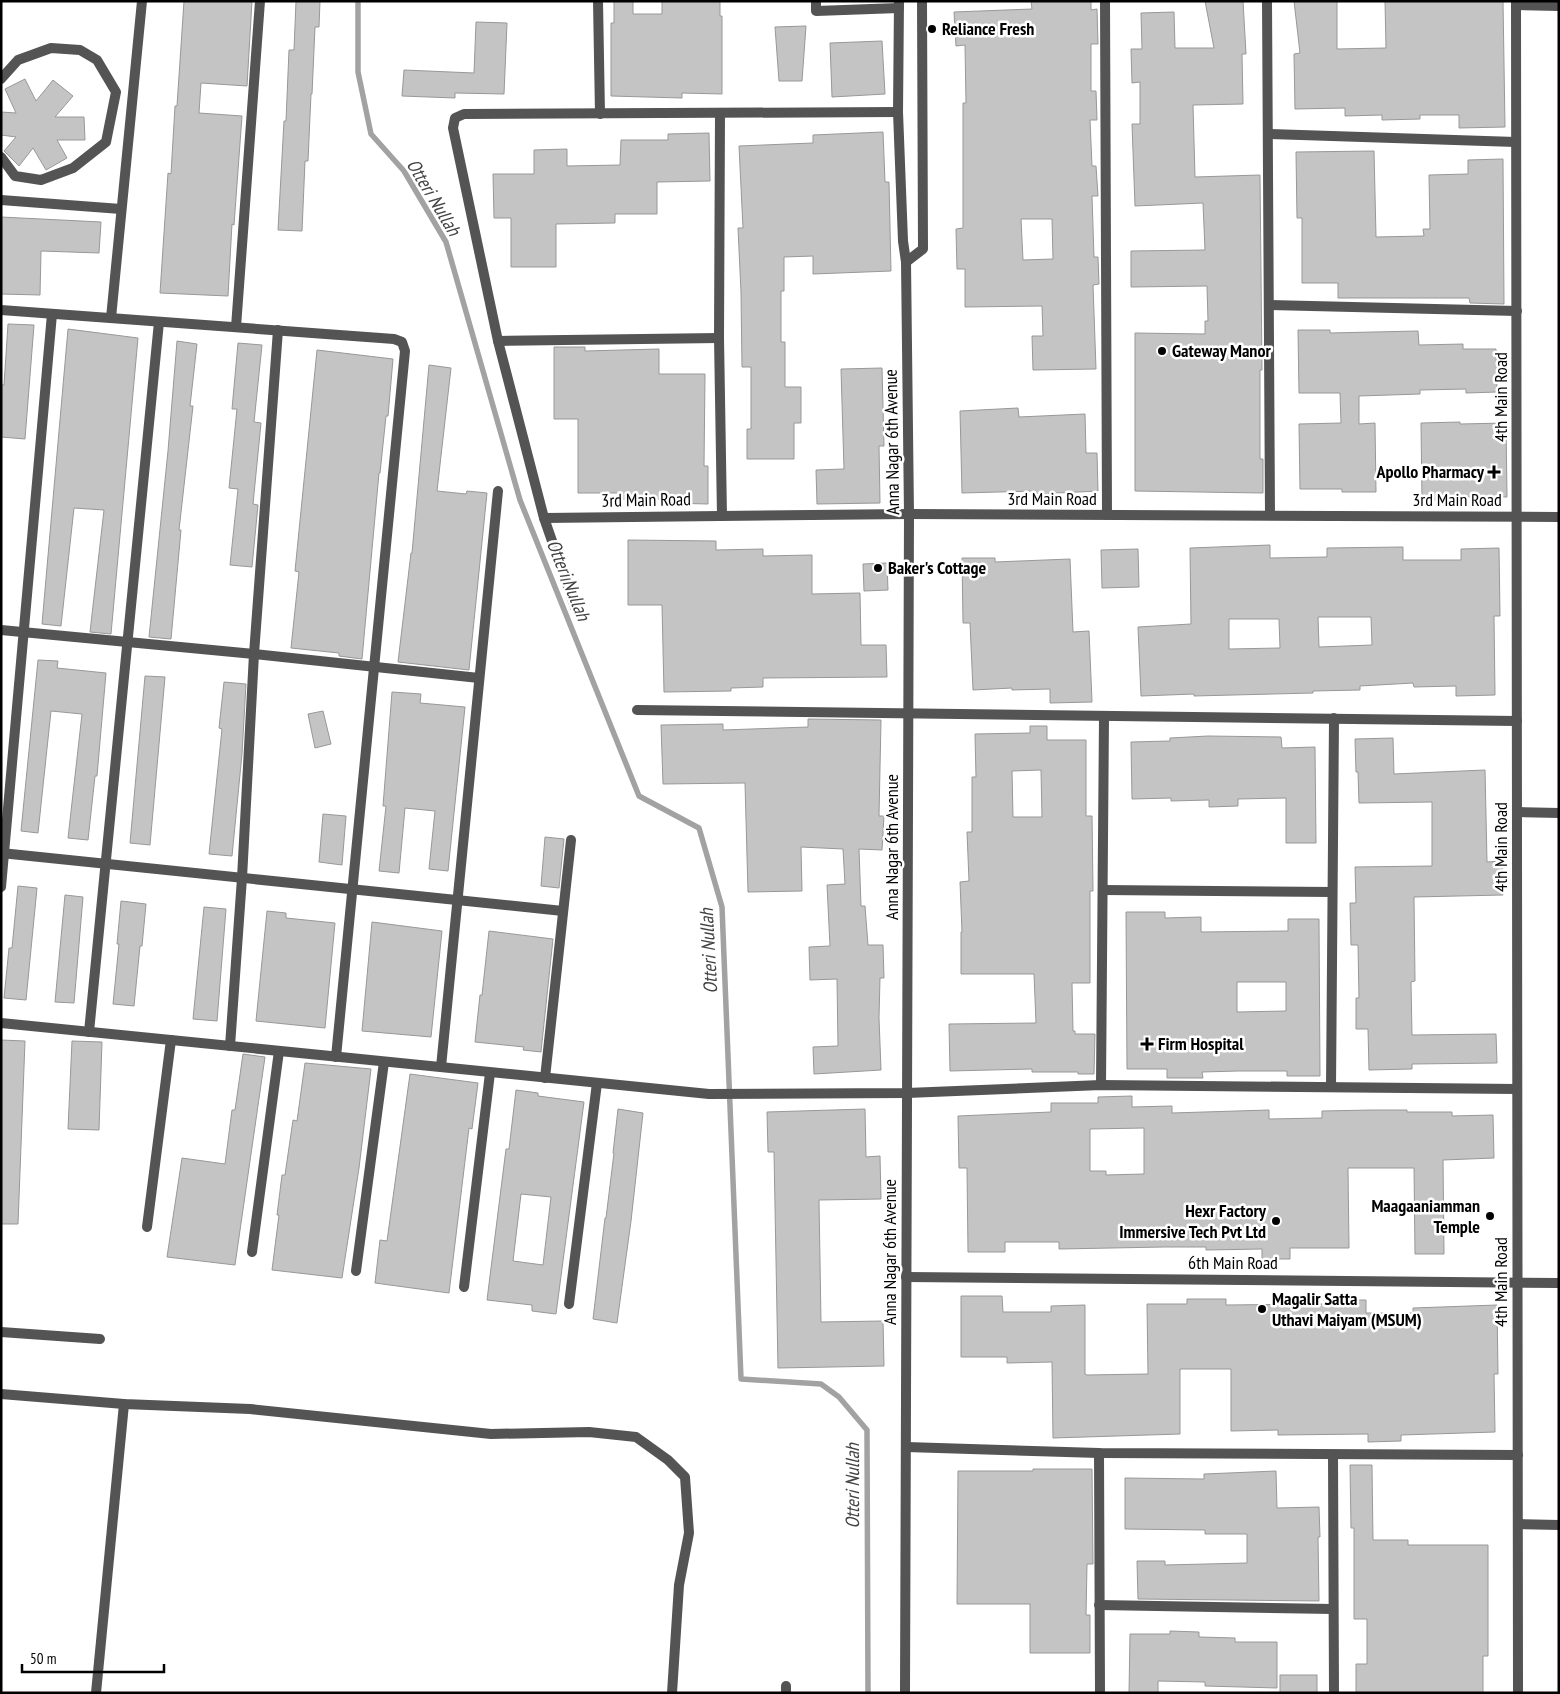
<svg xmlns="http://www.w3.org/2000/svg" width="1560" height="1694" font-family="'PT Sans Narrow',sans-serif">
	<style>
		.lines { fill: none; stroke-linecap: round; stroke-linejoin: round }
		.stream { stroke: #a2a2a2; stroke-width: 5.5 }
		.building { fill: #c4c4c4; stroke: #989898; fill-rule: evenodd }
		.service { stroke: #545454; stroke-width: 10 }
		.minor { stroke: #545454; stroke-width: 10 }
		.tertiary { stroke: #545454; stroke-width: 10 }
		.poi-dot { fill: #000; stroke: #fff; stroke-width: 2 }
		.labels { text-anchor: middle; stroke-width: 5; stroke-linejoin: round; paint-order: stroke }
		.poi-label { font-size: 18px; font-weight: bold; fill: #000; stroke: #fff; text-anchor: start }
		.street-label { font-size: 18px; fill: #000; stroke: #fff }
		.water-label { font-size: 19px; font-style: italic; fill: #434343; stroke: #fff }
	</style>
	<rect width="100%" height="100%" fill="#fff"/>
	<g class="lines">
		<polyline class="stream" points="358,1 358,72 371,134 404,171 446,242 520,500 639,796 699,828 722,907 741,1379 821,1384 839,1397 867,1430 868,1693"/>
	</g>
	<g class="building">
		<polygon points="184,1 252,1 247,86 201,83 199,113 242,116 234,225 232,224 228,296 160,293 168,173 171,174 175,106 177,106"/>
		<polygon points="296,1 320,1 319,27 315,27 312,94 311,94 308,161 305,161 302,231 278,230 284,121 286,121 289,50 294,50"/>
		<polygon points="614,1 633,1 633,14 662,14 662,1 720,1 720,16 722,16 722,94 682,93 682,98 611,96 611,23 614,23"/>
		<path d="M1031,1H1091V10L1097,9L1098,44H1091V91H1096L1097,120H1090L1092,166H1096L1098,196H1092L1094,257H1098L1099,284L1093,285L1096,369L1033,370L1032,336H1043L1042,306L965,307V269H957L956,229L963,228V103H966L965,45L956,46L954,12L1032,9ZM1021,219H1052L1053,259L1023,260Z"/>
		<polygon points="1205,1 1243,1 1246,54 1242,54 1243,104 1193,105 1195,177 1260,175 1262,370 1260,370 1260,459 1263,459 1263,493 1135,491 1135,333 1205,334 1205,321 1208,321 1207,286 1131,287 1131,251 1205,250 1203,203 1135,206 1132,124 1140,124 1140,82 1132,83 1131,49 1142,49 1141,13 1174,12 1175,48 1214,48"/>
		<polygon points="1294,1 1337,1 1337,49 1386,48 1385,1 1503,1 1505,127 1459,128 1459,115 1420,115 1420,119 1382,120 1382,115 1345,116 1345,108 1295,109 1294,54 1300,53"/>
		<polygon points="476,22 507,23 504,94 455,93 455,98 402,96 404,70 474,73"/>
		<polygon points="806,26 802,81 779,81 775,27"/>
		<polygon points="882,41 885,94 832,97 830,43"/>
		<polygon points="25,79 36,101 53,80 73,96 55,117 84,117 85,140 57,140 67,158 46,170 33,148 19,166 4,151 16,137 1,135 1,112 16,113 5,89"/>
		<polygon points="883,132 885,182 889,182 891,271 813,274 813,256 784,257 784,291 781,291 781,342 785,342 785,387 801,387 801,423 794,423 794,459 747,459 747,429 751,429 751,367 742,367 741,292 738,228 743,228 739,146 813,143 813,135"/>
		<polygon points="709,133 710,181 657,182 657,214 615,214 615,223 556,224 556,267 511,267 511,218 494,218 493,174 534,174 534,150 567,149 567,166 620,165 621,140 668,140 668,134"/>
		<polygon points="1374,151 1376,237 1424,236 1423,229 1430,229 1429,175 1468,174 1468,160 1503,159 1504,304 1470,303 1469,298 1338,298 1338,283 1302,283 1302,218 1297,218 1296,152"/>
		<polygon points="1,217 101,222 99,253 41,251 40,295 1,294"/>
		<polygon points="8,324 34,325 25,439 1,437 1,385 4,385"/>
		<polygon points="68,329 138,338 111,634 90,632 104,510 74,508 61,626 42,624"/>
		<polygon points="1298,330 1330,330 1330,333 1418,331 1419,345 1463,344 1463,349 1496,349 1497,392 1466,393 1466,389 1420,390 1420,394 1359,396 1359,424 1375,423 1376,492 1342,492 1342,489 1300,489 1299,424 1341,423 1340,393 1299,393"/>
		<polygon points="177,341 197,344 190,406 193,406 179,530 181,530 171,639 149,637 168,451"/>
		<polygon points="238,343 262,345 254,422 261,423 253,504 258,505 252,567 230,565 238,489 229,488 237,409 232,409"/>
		<polygon points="554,347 585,347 585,351 659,349 659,374 705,374 704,466 708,466 708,504 667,503 667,499 622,499 622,493 578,493 578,419 554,419"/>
		<polygon points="317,350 393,359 388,416 386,416 380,473 379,473 362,659 339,656 339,653 291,648 299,572 295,571"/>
		<polygon points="429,365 451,368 437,491 466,494 467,491 487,493 469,670 398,662 411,553 412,553"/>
		<polygon points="882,368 884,446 879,446 880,503 817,504 816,470 844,469 841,369"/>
		<polygon points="1018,408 1019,417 1085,414 1086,453 1097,453 1098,491 1037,494 1036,491 962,493 960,411"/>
		<polygon points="1460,422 1460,424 1506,423 1507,497 1461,497 1461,500 1422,500 1421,423"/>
		<polygon points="628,540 716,541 716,550 763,549 763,556 812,555 812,594 860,593 861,645 886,645 887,677 763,678 763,687 731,688 731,691 664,692 662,605 628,605"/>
		<path d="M1270,545V558L1327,557V548L1403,547V560H1461V549L1499,548L1500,616H1494L1495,695L1456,696V686L1414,687L1413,683L1360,686V690L1313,691V693L1194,696V694L1141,696L1138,627L1191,624L1190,548ZM1318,617H1371L1372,645L1319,647ZM1229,619H1279L1280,648L1229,649Z"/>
		<polygon points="1138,549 1139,587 1102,588 1101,550"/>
		<polygon points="962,558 995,558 995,562 1070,559 1073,632 1089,631 1092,702 1050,703 1050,689 1012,690 1012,688 973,690 970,623 963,623"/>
		<polygon points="887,563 888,590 864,591 863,564"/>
		<polygon points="38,660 58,661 57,668 106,673 97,776 95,776 88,840 68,838 82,714 51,711 38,833 21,831"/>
		<polygon points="145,676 165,677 150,845 130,843"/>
		<polygon points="224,682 246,684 242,754 232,856 209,854 222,729 219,728"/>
		<polygon points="392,692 421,694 420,703 465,707 448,871 429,869 435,811 405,808 399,873 379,871 386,806 383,806"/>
		<polygon points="323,711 331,744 315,748 308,714"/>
		<polygon points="808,719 881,720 879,816 884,816 882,850 859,849 861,906 865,906 868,945 883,945 884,978 880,978 879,1018 881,1070 814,1074 813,1047 838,1046 837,979 810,980 809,947 830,946 827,885 845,884 843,849 801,847 802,891 748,892 745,783 663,784 661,725 723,724 723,730 808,727"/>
		<path d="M1030,726H1047V740H1086V816H1092L1093,891H1090V983H1072L1073,1031H1075V1034H1095L1094,1074H1078V1072H1032V1069L950,1071L949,1024L1036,1023L1034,974H961V932H962L960,882L969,881L967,832H972V777H976L975,734L1030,733ZM1041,770L1042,817H1013L1012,771Z"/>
		<polygon points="1208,736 1281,737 1282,748 1315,747 1316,843 1286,843 1286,798 1238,799 1238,806 1209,807 1209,800 1171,801 1171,798 1132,799 1131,742 1170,741 1170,738"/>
		<polygon points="1393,738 1394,774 1485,770 1487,862 1502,861 1503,895 1414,897 1415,981 1411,982 1412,1035 1496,1034 1497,1063 1412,1064 1412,1069 1369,1070 1368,1029 1356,1029 1356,998 1359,998 1358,945 1351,945 1350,903 1356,903 1355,867 1432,866 1432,802 1359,803 1358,772 1356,772 1355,739"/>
		<polygon points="323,814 346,816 342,865 319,862"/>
		<polygon points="545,837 564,839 559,888 541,886"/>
		<polygon points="18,886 37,888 26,1000 4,998 9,948 12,948"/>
		<polygon points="65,895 83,897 74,1003 55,1002"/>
		<polygon points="121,901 146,904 142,946 140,946 134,1006 113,1004 119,944 117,944"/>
		<polygon points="204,907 226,909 217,1021 193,1019"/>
		<polygon points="267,911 286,913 286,918 335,923 325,1028 256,1021"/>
		<path d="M1126,912H1165V918L1201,917V932L1288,931V919H1319L1320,1076H1287V1071H1238L1202,1072L1203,1078H1167V1069H1127ZM1237,982H1286V1011L1237,1012Z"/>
		<polygon points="372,922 442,931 431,1037 362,1031"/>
		<polygon points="489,931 553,939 541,1052 523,1050 524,1047 475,1042 480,995 482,995"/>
		<polygon points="1,1040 25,1041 18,1224 1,1224"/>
		<polygon points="72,1041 102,1042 99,1130 68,1129"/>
		<polygon points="243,1054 265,1057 235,1265 167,1257 182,1158 225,1164 232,1110 235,1110"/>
		<polygon points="305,1063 371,1069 359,1168 342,1278 272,1270 279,1215 277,1215 282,1175 285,1175 293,1120 297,1121"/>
		<polygon points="410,1074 478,1083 472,1129 469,1128 449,1293 375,1283 380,1240 387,1241"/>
		<path d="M516,1090L538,1093V1096L584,1102L556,1314L532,1311V1305L487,1300L506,1149H509ZM521,1194L551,1197L543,1265L513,1261Z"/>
		<path d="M1132,1096V1107L1172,1106V1113L1269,1110V1119L1322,1118V1111L1372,1110H1407V1112H1452V1116L1493,1115L1494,1158L1443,1160L1444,1254H1415L1414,1168H1348L1349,1248H1290V1259H1262V1249L1206,1250V1247H1164L1059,1249V1242H1005V1252H968L967,1168H959L958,1116L1051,1112V1103H1098V1097ZM1144,1128V1174L1106,1175V1171H1090V1129Z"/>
		<polygon points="618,1109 643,1113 631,1221 617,1323 593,1319 605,1218 606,1218 614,1153 613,1153"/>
		<polygon points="865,1109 866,1157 880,1156 881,1199 819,1200 821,1322 883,1321 884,1366 778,1368 774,1152 768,1152 767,1112"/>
		<polygon points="961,1296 1002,1296 1003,1312 1051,1312 1051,1306 1085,1305 1085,1374 1087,1375 1148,1374 1147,1304 1187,1304 1187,1299 1226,1299 1226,1305 1324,1304 1324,1300 1366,1300 1366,1313 1413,1313 1413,1308 1497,1305 1498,1374 1494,1374 1495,1432 1401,1435 1401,1441 1368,1442 1368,1434 1278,1435 1278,1430 1231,1431 1231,1369 1180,1369 1180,1434 1053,1438 1052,1362 1007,1363 1007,1357 961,1357"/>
		<polygon points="1350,1465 1372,1465 1373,1540 1408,1540 1408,1545 1488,1545 1488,1656 1483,1656 1483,1693 1356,1693 1356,1664 1367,1664 1367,1619 1354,1619 1354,1528 1351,1528"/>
		<polygon points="1033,1469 1092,1469 1093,1564 1087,1564 1086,1615 1090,1615 1090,1653 1030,1653 1030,1604 957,1604 958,1471 1033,1471"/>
		<polygon points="1276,1471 1277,1508 1319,1507 1320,1537 1318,1537 1319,1601 1138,1599 1137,1561 1165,1561 1165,1565 1247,1563 1247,1534 1205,1534 1205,1530 1125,1529 1125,1478 1204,1479 1204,1474"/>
		<polygon points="1170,1631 1199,1632 1199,1637 1235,1638 1235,1642 1277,1642 1277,1688 1205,1686 1205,1682 1158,1681 1158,1693 1129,1693 1130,1634 1170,1634"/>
		<rect x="1280" y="1675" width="37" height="18"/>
	</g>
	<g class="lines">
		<g class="service">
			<polyline points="1,1332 100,1339"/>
			<polyline points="1,1394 124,1404 250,1409 491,1434 589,1432 636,1437 668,1460 685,1477 689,1533 679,1585 672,1693"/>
			<polyline points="96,1693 124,1404"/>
		</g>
		<g class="minor">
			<polyline points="598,1 600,114"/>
			<polyline points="816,1 816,11 899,8"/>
			<polyline points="1105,1 1107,515"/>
			<polyline points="1267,1 1270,515"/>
			<polyline points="1516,1 1518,1693"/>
			<polyline points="1516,5 1559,6"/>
			<polyline points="1,79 18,60 51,48 80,50 97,60 116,92 106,142 73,168 41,180 15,176 1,157"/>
			<polyline points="720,113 719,338 722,516"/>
			<polyline points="1268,134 1516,142"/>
			<polyline points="1,200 121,209"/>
			<polyline points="1269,305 1517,311"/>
			<polyline points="1,310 394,339 402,342 405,351 336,1057"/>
			<polyline points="111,318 142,1"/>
			<polyline points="236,327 260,1"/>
			<polyline points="498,341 719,338"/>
			<polyline points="544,518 909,514 1559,517"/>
			<polyline points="575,607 544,518 498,341 453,128 455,118 464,114 898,112"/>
			<polyline points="1,630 254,654 479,678"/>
			<polyline points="637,710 1517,721"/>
			<polyline points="1517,812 1559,813"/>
			<polyline points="1,853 563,911"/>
			<polyline points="1,887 52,314"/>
			<polyline points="1103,890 1332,892"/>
			<polyline points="1,1023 709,1094 907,1093 1101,1085 1517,1089"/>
			<polyline points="89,1032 159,322"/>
			<polyline points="230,1046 242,878 254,654 278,330"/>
			<polyline points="441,1067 498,491"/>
			<polyline points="545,1078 571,840"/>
			<polyline points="1101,1085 1104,716"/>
			<polyline points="1331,1087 1334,718"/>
			<polyline points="147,1227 171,1040"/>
			<polyline points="252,1252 279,1051"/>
			<polyline points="356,1271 384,1062"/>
			<polyline points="464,1287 490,1073"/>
			<polyline points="569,1304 597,1083"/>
			<polyline points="906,1447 1099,1453 1518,1455"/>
			<polyline points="1099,1453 1100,1693"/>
			<polyline points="1333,1455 1334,1693"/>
			<polyline points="1518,1524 1559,1525"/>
			<polyline points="1099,1605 1333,1609"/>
			<polyline points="786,1686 786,1693"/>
		</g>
		<g class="tertiary">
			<polyline points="899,1 898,112 903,241 906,262 909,514 905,1693"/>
			<polyline points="906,262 923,249 922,1"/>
			<polyline points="906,1277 1559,1283"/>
		</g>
	</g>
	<g class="poi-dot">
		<circle cx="932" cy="29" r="5"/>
		<circle cx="1162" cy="351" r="5"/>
		<path d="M1491.5 464.5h5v5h5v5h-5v5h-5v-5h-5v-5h5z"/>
		<circle cx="878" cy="568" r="5"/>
		<path d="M1144.5 1036.5h5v5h5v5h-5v5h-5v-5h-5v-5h5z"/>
		<circle cx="1490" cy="1216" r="5"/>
		<circle cx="1276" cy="1221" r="5"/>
		<circle cx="1262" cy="1309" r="5"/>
	</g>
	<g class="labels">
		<g class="poi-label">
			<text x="942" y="35">Reliance Fresh</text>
			<text x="1172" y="357">Gateway Manor</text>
			<text x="1484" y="478" text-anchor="end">Apollo Pharmacy</text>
			<text x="888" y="574">Baker's Cottage</text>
			<text x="1158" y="1050">Firm Hospital</text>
			<text x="1480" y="1212" text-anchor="end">Maagaaniamman<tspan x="1480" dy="21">Temple</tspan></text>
			<text x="1266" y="1217" text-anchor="end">Hexr Factory<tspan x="1266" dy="21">Immersive Tech Pvt Ltd</tspan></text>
			<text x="1272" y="1305">Magalir Satta<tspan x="1272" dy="21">Uthavi Maiyam (MSUM)</tspan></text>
		</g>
		<g class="street-label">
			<text transform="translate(1501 397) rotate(-90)" y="6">4th Main Road</text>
			<text transform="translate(892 442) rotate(-91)" y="6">Anna Nagar 6th Avenue</text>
			<text x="1052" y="505">3rd Main Road</text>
			<text transform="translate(646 500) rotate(-1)" y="6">3rd Main Road</text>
			<text x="1457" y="506">3rd Main Road</text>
			<text transform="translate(892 847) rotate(-90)" y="6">Anna Nagar 6th Avenue</text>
			<text transform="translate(1501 847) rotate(-90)" y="6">4th Main Road</text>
			<text transform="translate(890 1252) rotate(-90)" y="6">Anna Nagar 6th Avenue</text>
			<text x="1233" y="1269">6th Main Road</text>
			<text transform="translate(1501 1282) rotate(-90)" y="6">4th Main Road</text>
		</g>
		<g class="water-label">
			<text transform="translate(434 197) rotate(59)" y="7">Otteri Nullah</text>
			<text transform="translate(569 580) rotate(68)" y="7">Otteri Nullah</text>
			<text transform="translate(708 951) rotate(-93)" y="7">Otteri Nullah</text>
			<text transform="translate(852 1486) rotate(-90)" y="7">Otteri Nullah</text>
		</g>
	</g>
	<rect width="1560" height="1694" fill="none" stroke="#000000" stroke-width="5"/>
	<path d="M22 1664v8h142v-8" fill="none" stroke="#000000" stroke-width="2.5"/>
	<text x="30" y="1664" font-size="15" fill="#000000" stroke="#ffffff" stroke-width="4" paint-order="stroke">50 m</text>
</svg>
